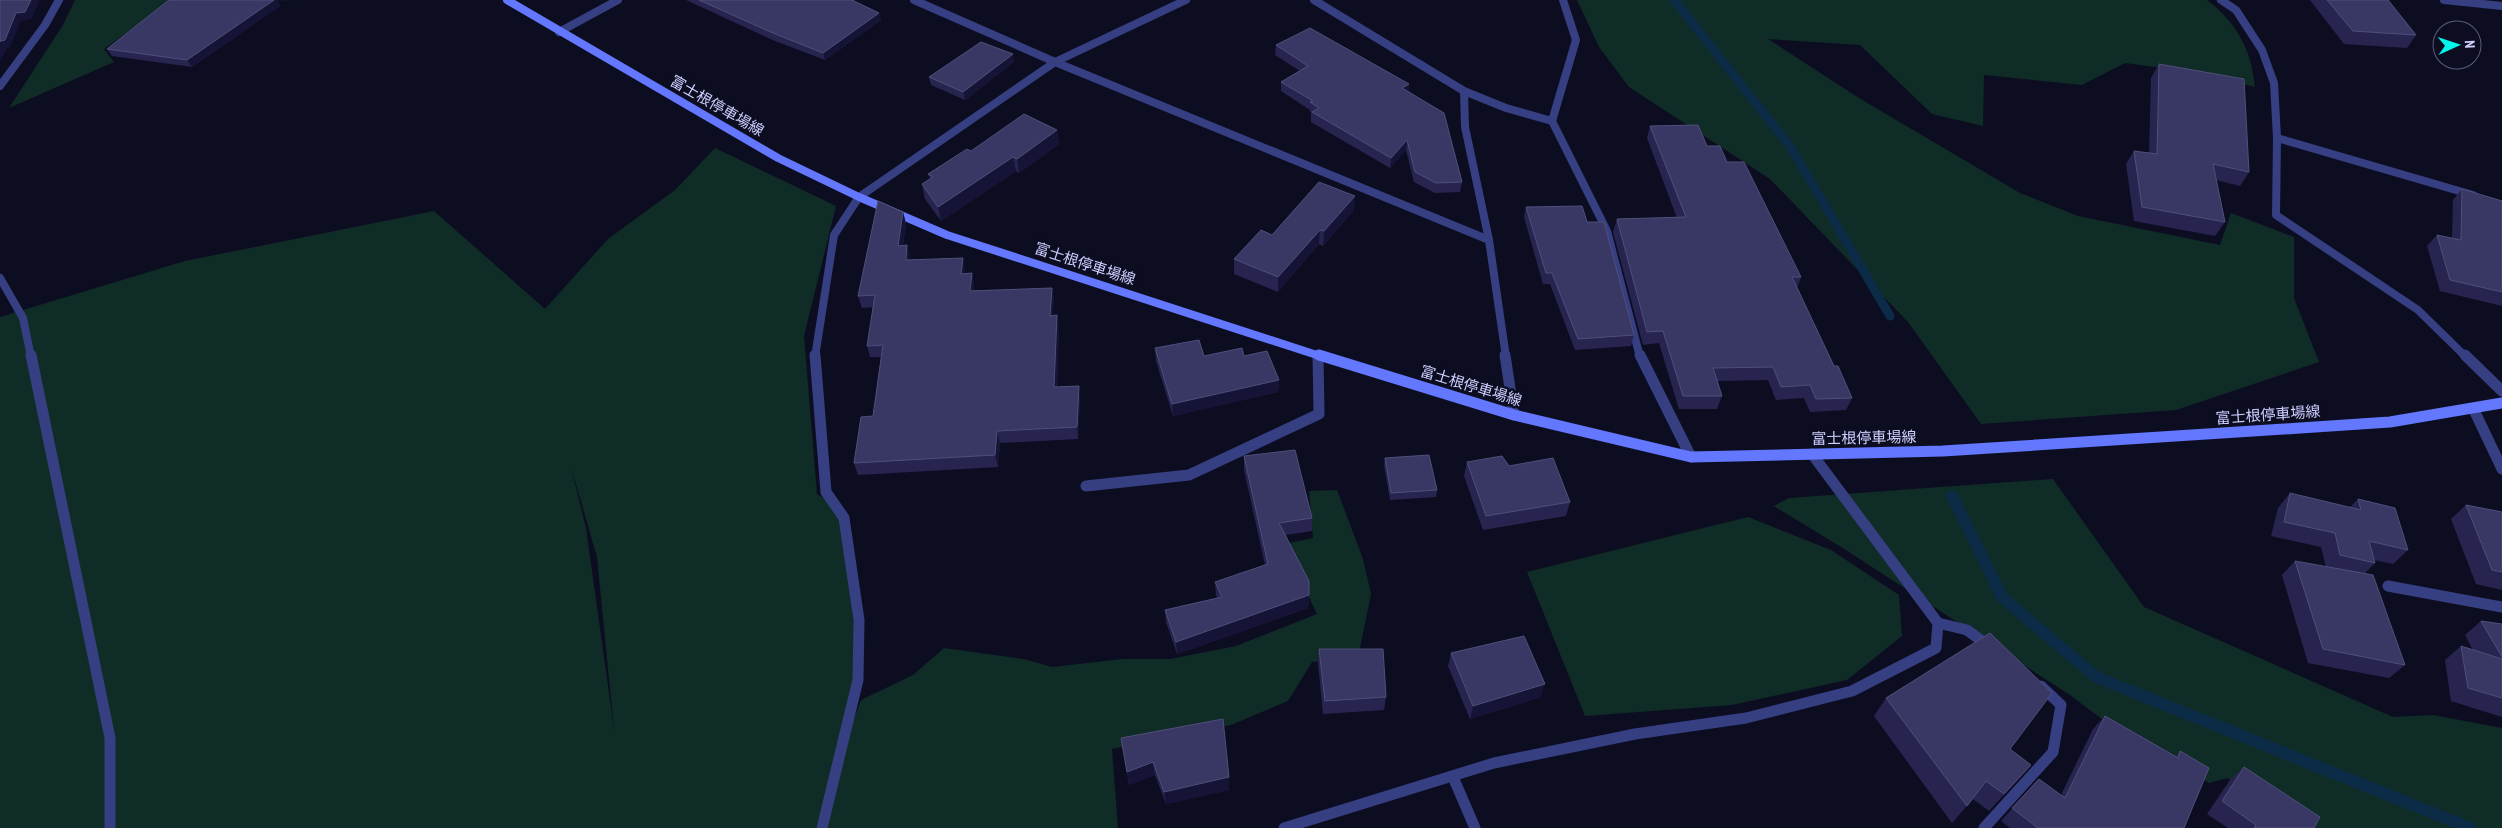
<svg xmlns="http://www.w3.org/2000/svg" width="2502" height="828" font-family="'PT Sans Narrow','Noto Sans JP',sans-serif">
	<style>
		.green { fill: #102c26; fill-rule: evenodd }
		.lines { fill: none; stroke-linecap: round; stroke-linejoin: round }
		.stream-far1 { stroke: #0b2b47; stroke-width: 9 }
		.stream { stroke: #0b2b47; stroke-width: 12 }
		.minor-far1 { stroke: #363f82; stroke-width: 8 }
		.minor { stroke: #363f82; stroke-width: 11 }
		.tertiary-far1 { stroke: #363f82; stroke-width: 8 }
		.tertiary { stroke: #363f82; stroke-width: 11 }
		.secondary-far1 { stroke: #6477ff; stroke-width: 8 }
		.secondary { stroke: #6477ff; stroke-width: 11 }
		.wall { fill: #272550 }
		.shaded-wall { fill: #151436 }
		.building { fill: #393763; stroke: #504f7b }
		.labels { text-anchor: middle; stroke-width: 5; stroke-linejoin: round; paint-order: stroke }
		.street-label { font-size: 15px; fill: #cdcfff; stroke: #0d0d22 }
	</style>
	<rect width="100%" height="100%" fill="#0d0d22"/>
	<g class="green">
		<polygon points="75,0 301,0 170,2 104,49 114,62 9,108 63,25"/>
		<path d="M1577,0H2207C2237,23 2251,49 2255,87L2192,72L2125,63L2082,85L1984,75L1983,126L1932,114L1860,45L1768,39L1859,98L2020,193L2078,216L2220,245L2231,213L2294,237V298L2319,362L2176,410L1981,424L1908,322L1770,179L1629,87L1599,47Z"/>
		<path d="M715,148L836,206L804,336L817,494L842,510L860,685L816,828H0V317L185,261L434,211L545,309L608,239L675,190ZM571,467L597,557L614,729L586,528Z"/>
		<polygon points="2053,479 2144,607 2393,717 2433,715 2502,728 2502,828 2312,828 2227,778 2209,783 2123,735 2070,695 1841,547 1774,506 1789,498"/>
		<polygon points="1337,490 1363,559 1371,594 1360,648 1330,660 1312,662 1288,701 1231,725 1112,749 1118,828 822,828 837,765 861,700 913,675 944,648 1024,659 1052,667 1123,659 1170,659 1236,646 1317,614 1284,544 1313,538 1309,491"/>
		<polygon points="1748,517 1831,550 1899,595 1902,636 1847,680 1732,705 1585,716 1527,572"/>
	</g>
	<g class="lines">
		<polyline class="stream-far1" points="1674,0 1790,146 1890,316"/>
		<polyline class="stream" points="1952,496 2002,597 2096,677 2470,828"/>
		<g class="minor-far1">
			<polyline points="914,0 1055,62 1489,240"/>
			<polyline points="2221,0 2236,10 2262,50 2274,83 2277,138 2276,215 2418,310 2466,357"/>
			<polyline points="2444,0 2502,6"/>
			<polyline points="559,32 618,0"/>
			<polyline points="0,86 45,25 59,0"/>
			<polyline points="1464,91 1506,108 1552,121 1576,40 1563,0"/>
			<polyline points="1552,121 1607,231 1640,357"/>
			<polyline points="2277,138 2473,195"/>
			<polyline points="815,357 834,235 859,197 1055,62 1186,0"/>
		</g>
		<g class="minor">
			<polyline points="815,355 826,492 844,518 859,620 858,680 822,828"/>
			<polyline points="1640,355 1691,457"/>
			<polyline points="2465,355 2502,391"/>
			<polyline points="2474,410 2502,469"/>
			<polyline points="1086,486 1189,475 1319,414 1318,355"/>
			<polyline points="2388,586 2502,607"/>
			<polyline points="1938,623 1967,630 1990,647"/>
			<polyline points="1453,777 1475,828"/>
			<polyline points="1284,828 1494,763 1635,734 1746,718 1852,691 1936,648 1938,623 1812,454"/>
			<polyline points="1984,828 2053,752 2061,705 2041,686"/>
		</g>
		<g class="tertiary-far1">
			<polyline points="1314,0 1464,91 1465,127 1489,240 1506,357"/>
			<polyline points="0,278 23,318 31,357"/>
		</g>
		<g class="tertiary">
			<polyline points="31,355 110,738 110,828"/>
			<polyline points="1505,355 1514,415"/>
		</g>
		<polyline class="secondary-far1" points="507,0 778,158 859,197 947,235 1323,357"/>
		<polyline class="secondary" points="1319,355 1514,415 1691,457 1943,451 2300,428 2390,422 2502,403"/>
	</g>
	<g class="wall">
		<polygon points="169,0 277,0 280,6 192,67 112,56 107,49"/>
		<polygon points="686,0 852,0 879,13 881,20 825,60 775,41"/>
		<polygon points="2310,0 2388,0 2416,35 2407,48 2344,44"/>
		<polygon points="1276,45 1409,84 1408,91 1462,182 1460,192 1435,193 1414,182 1406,150 1390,168 1311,122 1311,113 1310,112 1310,110 1281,91 1281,82 1300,71 1275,55"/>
		<polygon points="1014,62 965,100 931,85 929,77"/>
		<polygon points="2159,64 2249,172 2240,186 2216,180 2225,222 2215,236 2134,221 2126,164 2134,151 2149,153 2151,78"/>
		<polygon points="1650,126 1707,146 1727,162 1801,277 1797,288 1834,366 1852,398 1846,410 1810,412 1804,398 1776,400 1768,380 1717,381 1722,396 1717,409 1679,409 1659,343 1643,345 1613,232 1617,219 1677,218 1647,138"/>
		<polygon points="1057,130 1059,144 1019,173 1016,171 941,221 925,199 922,184 930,179 928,174 971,151"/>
		<polygon points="2462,189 2502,201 2502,306 2440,291 2427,246 2437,235 2452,238 2453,200"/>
		<polygon points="1526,207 1587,222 1634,335 1631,346 1575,350 1550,284 1543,284 1524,217"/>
		<polygon points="1354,210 1323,246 1319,244 1278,292 1234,274 1234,259 1272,235"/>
		<polygon points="903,212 906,224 903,246 907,245 910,257 910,260 965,270 965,273 972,273 974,285 974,291 1052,288 1054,300 1052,315 1057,315 1059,327 1057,387 1080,398 1078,439 1000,443 998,467 858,475 854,463 873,416 881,357 870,357 867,346 873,307 862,308 858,296"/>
		<polygon points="1155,348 1204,356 1244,356 1279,380 1278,392 1173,416 1156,361"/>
		<polygon points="1244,456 1312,518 1312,531 1286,535 1309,595 1308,608 1177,654 1166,622 1165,610 1217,598 1216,595 1215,582 1265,565 1244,470"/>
		<polygon points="1385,458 1437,490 1436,497 1390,500 1384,465"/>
		<polygon points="1467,462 1509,466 1570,502 1566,516 1483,530 1464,476"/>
		<polygon points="2290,493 2350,507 2358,499 2408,550 2393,564 2374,560 2375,563 2364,574 2405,665 2389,678 2308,663 2282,575 2295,561 2326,567 2321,547 2271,536 2278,508"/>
		<polygon points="2466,505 2502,512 2502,590 2476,584 2451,519"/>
		<polygon points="2481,621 2502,624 2502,717 2451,701 2445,660 2461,646 2473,650 2465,635"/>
		<polygon points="1319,649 1386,697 1384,710 1323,714 1318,663"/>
		<polygon points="1451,653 1541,697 1470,719 1448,666"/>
		<polygon points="1886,698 2010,749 2031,765 1989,811 1973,799 1952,823 1874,716"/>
		<polygon points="2105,716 2176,756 2180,751 2184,828 2010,828 2001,821 2039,779 2061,795 2093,729"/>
		<polygon points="1121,738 1229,790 1166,804 1155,775 1129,785"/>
		<polygon points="2244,767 2314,828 2228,828 2207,814 2230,780"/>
	</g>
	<g class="shaded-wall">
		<polygon points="31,0 40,0 31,19 21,21 10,47 7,48 0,61 0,42 16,13"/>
		<polygon points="274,0 277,0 280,6 192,67 187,60"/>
		<polygon points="879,13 881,20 825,60 823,53"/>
		<polygon points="1013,54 1014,62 965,100 963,92"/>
		<polygon points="1409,84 1408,94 1402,88"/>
		<polygon points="1057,130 1059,144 1019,173 1017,159"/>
		<polygon points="1407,140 1406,150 1390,168 1391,158"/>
		<polygon points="1013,157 1016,171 941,221 938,207"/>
		<polygon points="1355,196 1354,210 1323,246 1324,231"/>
		<polygon points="903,212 906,224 901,258 898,246"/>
		<polygon points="1320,230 1319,244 1278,292 1278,277"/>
		<polygon points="907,245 910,257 909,272 906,260"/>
		<polygon points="963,258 965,270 964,286 961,274"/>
		<polygon points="972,273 974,285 972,303 970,291"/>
		<polygon points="1052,288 1054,300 1052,327 1050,316"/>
		<polygon points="1057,315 1059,327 1056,399 1054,387"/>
		<polygon points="1279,380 1278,392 1173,416 1172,404"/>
		<polygon points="1079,386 1080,398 1078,439 1077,427"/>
		<polygon points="997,431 1000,443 998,467 995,455"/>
		<polygon points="1309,595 1308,608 1177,654 1176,642"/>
		<polygon points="1545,684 1541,697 1470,719 1473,706"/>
		<polygon points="1153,762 1155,775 1129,785 1127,772"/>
		<polygon points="1229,777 1229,790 1166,804 1164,792"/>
	</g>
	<g class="building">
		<polygon points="0,0 31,0 25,12 16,13 5,40 1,41 0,42"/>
		<polygon points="169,0 274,0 187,60 107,49"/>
		<polygon points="699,0 852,0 879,13 823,53 773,33"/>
		<polygon points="2327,0 2388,0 2416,35 2353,31"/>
		<polygon points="1310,28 1409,84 1402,88 1444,113 1462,182 1436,183 1415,172 1407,140 1391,158 1312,112 1319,108 1310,102 1313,101 1281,82 1308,66 1276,45"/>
		<polygon points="981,42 1013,54 963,92 929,77"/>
		<polygon points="2159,64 2244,79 2249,172 2213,164 2225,222 2142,207 2134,151 2157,154"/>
		<polygon points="1024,114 1057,130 1017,159 1013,157 938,207 922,184 933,177 928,174 967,149 971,151"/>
		<polygon points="1698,125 1707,146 1720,146 1727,162 1744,162 1801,277 1792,277 1834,366 1838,366 1852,398 1816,399 1810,385 1781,387 1773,367 1713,368 1722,396 1683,396 1663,331 1647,332 1617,219 1686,217 1650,126"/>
		<polygon points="1319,182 1355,196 1324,231 1320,230 1278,277 1234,259 1261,230 1272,235"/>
		<polygon points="2462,189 2502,201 2502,292 2450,280 2437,235 2461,240"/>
		<polygon points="878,201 903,212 898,246 907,245 906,260 963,258 961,274 972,273 970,291 1052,288 1050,316 1057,315 1054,387 1079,386 1077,427 997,431 995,455 854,463 861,417 873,416 883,345 867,346 875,295 858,296"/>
		<polygon points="1582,206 1587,222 1604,222 1634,335 1578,339 1552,273 1546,273 1526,207"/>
		<polygon points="1199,340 1204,356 1242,348 1244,356 1267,351 1279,380 1172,404 1155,348"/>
		<polygon points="1295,450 1312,518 1279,523 1309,581 1309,595 1176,642 1165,610 1222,597 1215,582 1268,564 1244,456"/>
		<polygon points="1429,455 1437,490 1391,493 1385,458"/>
		<polygon points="1502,456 1509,466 1553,458 1570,502 1486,516 1467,462"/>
		<polygon points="2290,493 2361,510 2358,499 2395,508 2408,550 2369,541 2375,563 2340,555 2335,533 2284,522"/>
		<polygon points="2466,505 2502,512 2502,572 2492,570"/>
		<polygon points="2295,561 2373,575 2405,665 2323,649"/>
		<polygon points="2481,621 2502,624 2502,657"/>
		<polygon points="1990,633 2052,693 2010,749 2031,765 2004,794 1986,781 1967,806 1886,698"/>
		<polygon points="1524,636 1545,684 1473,706 1451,653"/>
		<polygon points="2461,646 2502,659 2502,698 2468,688"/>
		<polygon points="1319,649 1383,649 1386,697 1325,701"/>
		<polygon points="2105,716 2178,758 2180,751 2209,768 2184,828 2038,828 2012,808 2039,779 2065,798"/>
		<polygon points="1223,719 1229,777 1164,792 1153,762 1127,772 1121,738"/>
		<polygon points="2244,767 2320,817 2314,828 2254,828 2256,825 2222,801"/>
	</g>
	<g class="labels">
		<g class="street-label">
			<text transform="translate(717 106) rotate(30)" y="5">富士根停車場線</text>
			<text transform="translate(1085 264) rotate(18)" y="5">富士根停車場線</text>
			<text transform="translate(1471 386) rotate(17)" y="5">富士根停車場線</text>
			<text transform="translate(2268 415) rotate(-4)" y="5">富士根停車場線</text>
			<text transform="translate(1864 438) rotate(-1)" y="5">富士根停車場線</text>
		</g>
	</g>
	<g transform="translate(2457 45) rotate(87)"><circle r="24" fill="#0d0d22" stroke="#5a5b7a"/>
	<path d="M0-4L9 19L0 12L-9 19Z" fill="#00f8ec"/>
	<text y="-8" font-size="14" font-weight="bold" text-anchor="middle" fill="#cdcfff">N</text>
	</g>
</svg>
